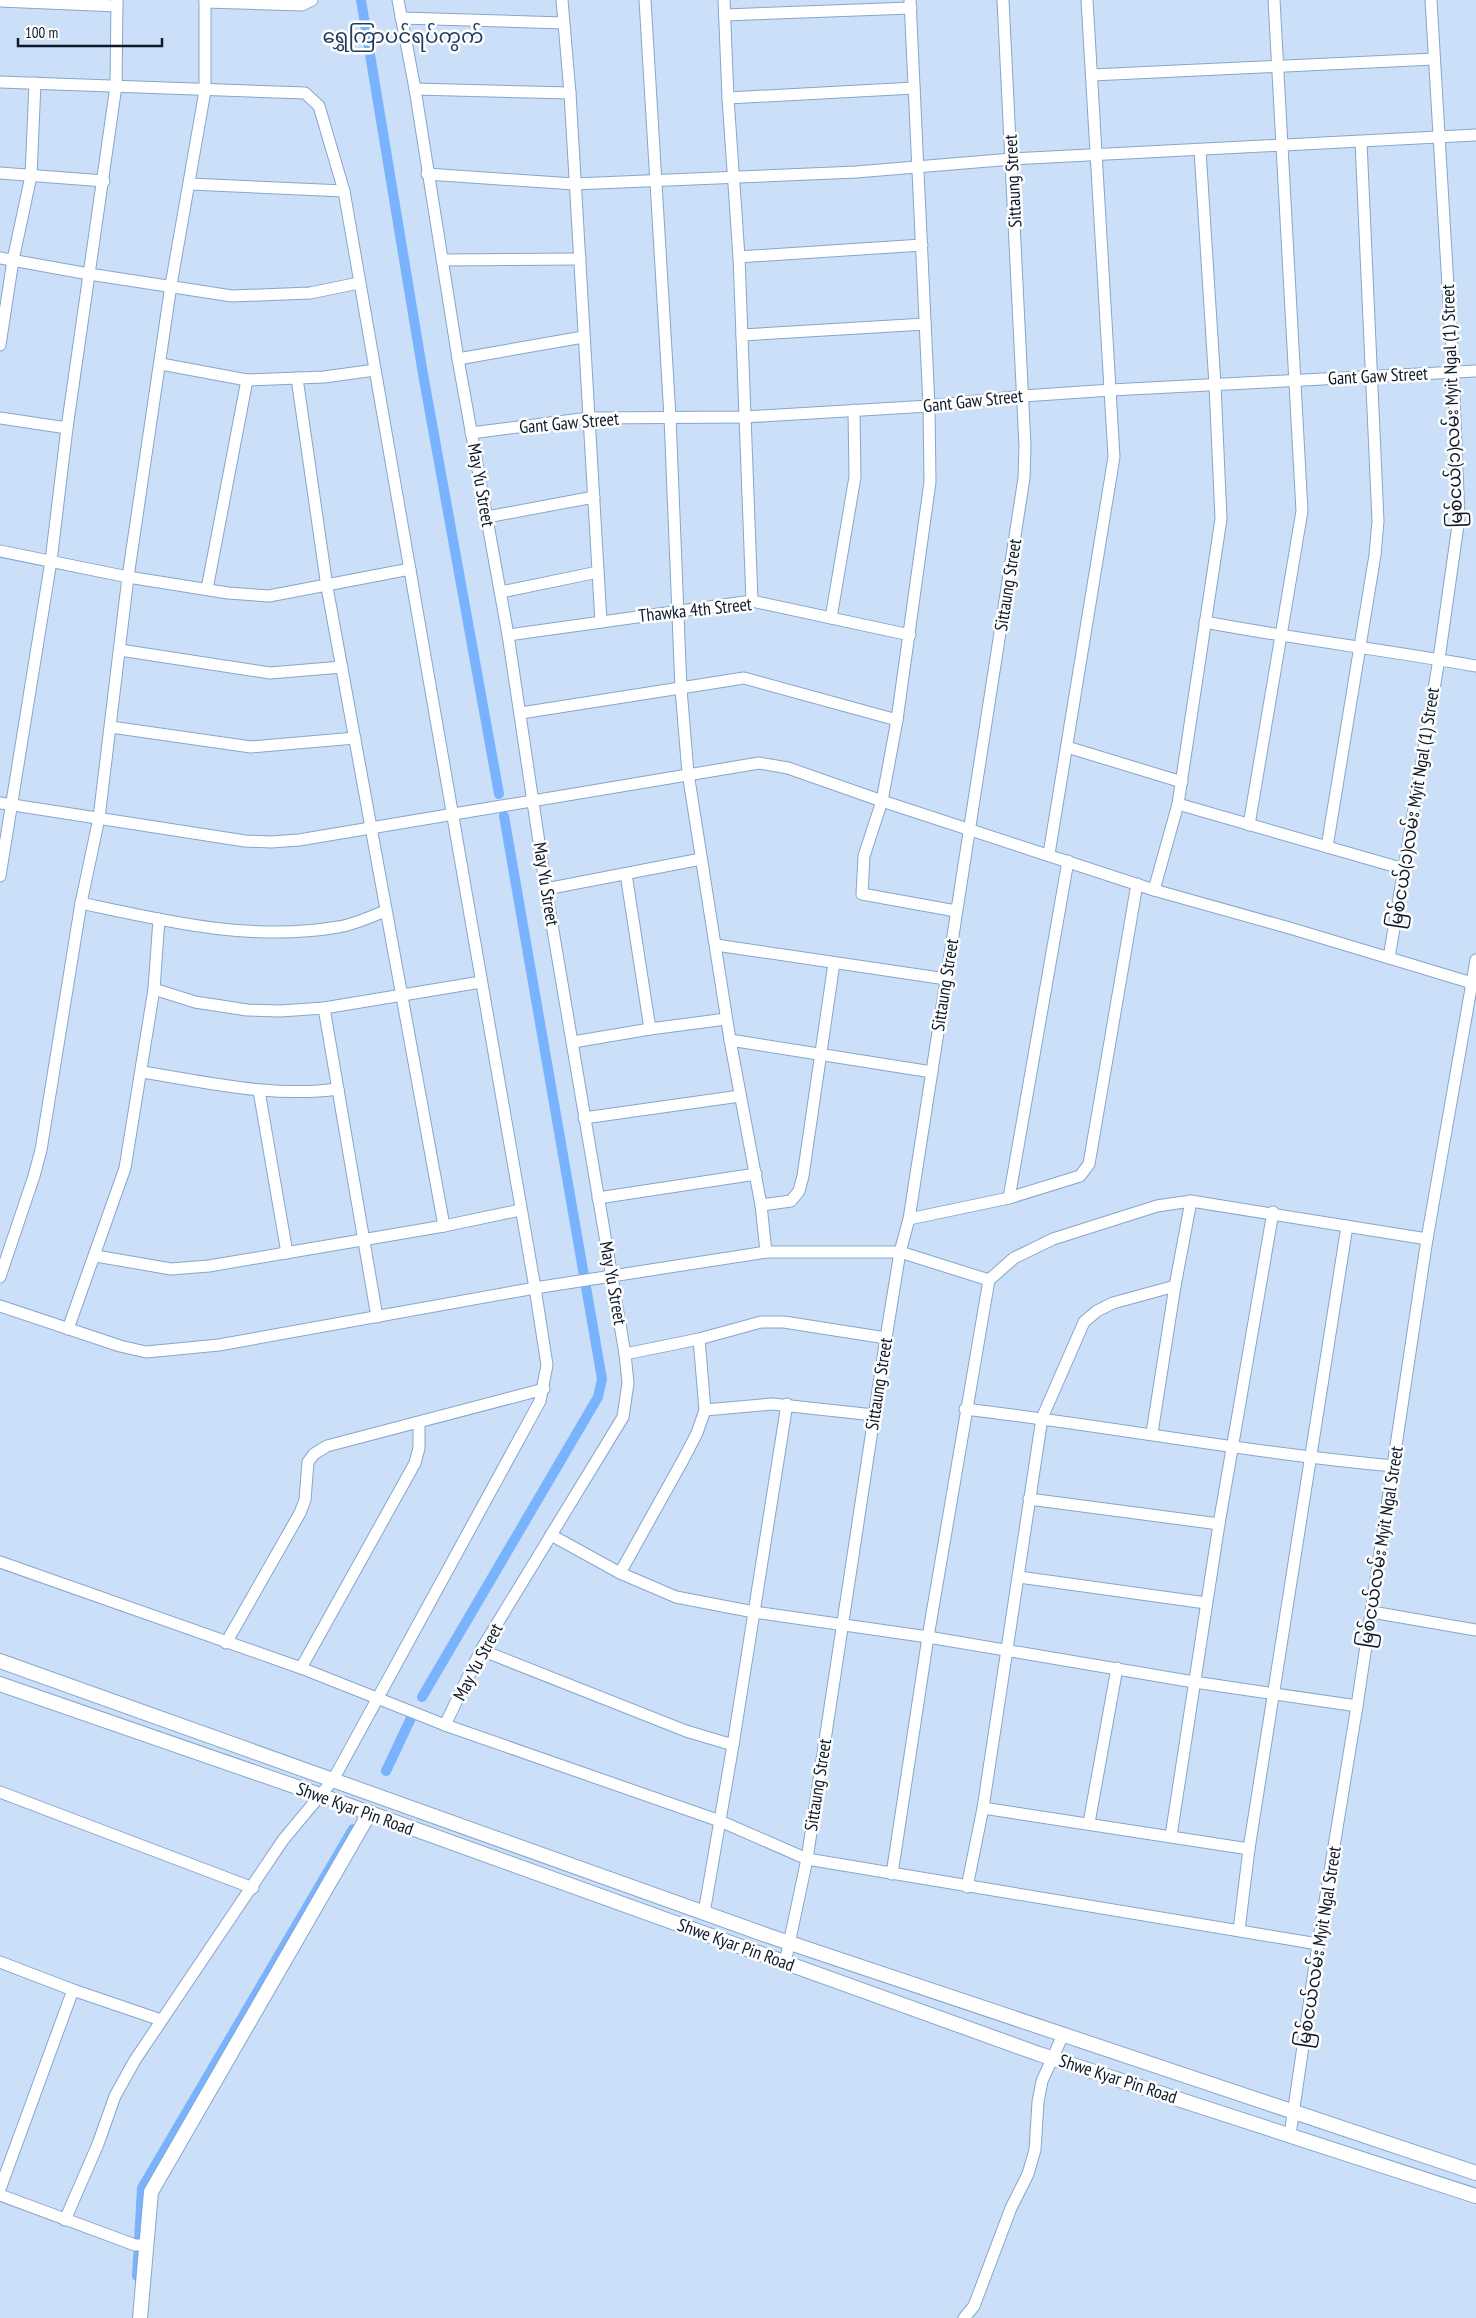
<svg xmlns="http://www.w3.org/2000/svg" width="1476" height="2318" font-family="'PT Sans Narrow','Noto Sans Myanmar',sans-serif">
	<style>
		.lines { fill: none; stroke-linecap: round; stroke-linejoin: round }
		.canal { stroke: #79b3fd; stroke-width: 10 }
		.minor-casing { stroke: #86a6cd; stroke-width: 13 }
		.tertiary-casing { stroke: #86a6cd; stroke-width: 16 }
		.minor { stroke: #fff; stroke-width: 11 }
		.tertiary { stroke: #fff; stroke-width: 14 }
		.labels { text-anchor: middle; stroke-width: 5; stroke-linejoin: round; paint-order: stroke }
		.street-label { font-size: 18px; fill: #0e1a29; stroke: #fefefe }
		.quarter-label { font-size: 20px; fill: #1f3a5c; stroke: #fefefe }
	</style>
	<rect width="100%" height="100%" fill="#cbdff8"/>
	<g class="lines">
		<g class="canal">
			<polyline points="361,0 423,374 499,794"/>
			<polyline points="422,1697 598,1397 602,1379 504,816"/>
			<polyline points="386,1771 411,1718"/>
			<polyline points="137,2276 142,2188 353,1829"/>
		</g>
		<defs>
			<g id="minor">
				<polyline points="398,0 415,89 458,359 508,635 546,889 625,1354 628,1383 623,1417 481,1650 445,1725"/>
				<polyline points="562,0 570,93 601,622"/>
				<polyline points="645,0 670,417 681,689 688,773 730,1040 761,1205 766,1252"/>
				<polyline points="724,0 728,98 739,257 752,601"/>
				<polyline points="910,0 929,406 930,482 897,720 882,801 864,856 862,894 956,911"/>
				<polyline points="0,1 117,6"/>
				<polyline points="205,2 302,5 312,0"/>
				<polyline points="725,15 911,8"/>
				<polyline points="401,18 563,23"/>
				<polyline points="1092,75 1434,59"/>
				<polyline points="0,82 305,93 319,106 344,191 535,1288 547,1365 540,1401 333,1780 283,1840 135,2060 115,2096 98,2144 65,2220"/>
				<polyline points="415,89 570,93"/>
				<polyline points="728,98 914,88"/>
				<polyline points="0,173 104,181"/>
				<polyline points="427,174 574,184 856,172 1012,159 1476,135"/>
				<polyline points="190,184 344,191"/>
				<polyline points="739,257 922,245"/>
				<polyline points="0,258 89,274 232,296 310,293 359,283"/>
				<polyline points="443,260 580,259"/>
				<polyline points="742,335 925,324"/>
				<polyline points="0,345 13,260 31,176 35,83"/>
				<polyline points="458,359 583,337"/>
				<polyline points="161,364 247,380 324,377 375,370"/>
				<polyline points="297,378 327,587 444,1226"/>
				<polyline points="0,418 67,428"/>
				<polyline points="471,433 589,418 745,417 929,406 1023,396 1111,390 1476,371"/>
				<polyline points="487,517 594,497"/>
				<polyline points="0,551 128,577 228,593 269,596 410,569"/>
				<polyline points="207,589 247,380"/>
				<polyline points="501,592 598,572"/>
				<polyline points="831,618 855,477 854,410"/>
				<path d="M1205,622C1295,639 1386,650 1476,666"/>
				<polyline points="508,635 752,601 910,635"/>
				<polyline points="120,650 270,673 342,667"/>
				<polyline points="521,713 744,678 897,720"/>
				<polyline points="111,727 251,747 355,738"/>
				<polyline points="1067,747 1182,782"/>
				<polyline points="0,803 245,841 271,842 299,840 759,763 788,768 882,801 1154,890 1293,929 1472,983"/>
				<polyline points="1178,804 1404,869"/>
				<polyline points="1249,825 1302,511 1274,0"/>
				<polyline points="1327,847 1375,555 1378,521 1361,142"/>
				<polyline points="1049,854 1114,457 1087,0"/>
				<polyline points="626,874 650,1029"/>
				<polyline points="0,876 51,561 67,428 116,86 117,0"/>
				<polyline points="546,889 701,859"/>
				<polyline points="1154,890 1178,804 1221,519 1215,385 1200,150"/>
				<path d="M81,903C165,921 251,942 338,927C353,925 370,917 385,911"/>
				<polyline points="716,945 946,979"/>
				<polyline points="1389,958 1439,659 1459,518 1453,371 1431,0"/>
				<polyline points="154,989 195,1002 247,1010 280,1011 324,1008 481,982"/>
				<polyline points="324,1008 377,1317"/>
				<polyline points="730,1040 932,1072"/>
				<polyline points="573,1042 650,1029 726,1019"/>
				<path d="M142,1072C207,1082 272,1098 338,1089"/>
				<polyline points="259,1091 287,1253"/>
				<polyline points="584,1118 740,1096"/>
				<polyline points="598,1198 756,1174"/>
				<polyline points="1009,1198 1068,861"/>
				<polyline points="761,1205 791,1201 799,1191 803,1176 834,963"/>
				<polyline points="909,1219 1009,1198 1080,1176 1089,1164 1137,884"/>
				<polyline points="96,1256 171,1269 209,1266 444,1226 520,1210"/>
				<polyline points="0,1277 34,1176 41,1150 81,903 99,818 128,577 171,285 205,91 205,0"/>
				<polyline points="0,1306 120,1346 146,1352 219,1345 535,1288 766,1252 900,1252 989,1280"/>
				<polyline points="68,1329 125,1168 154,989 159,919"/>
				<polyline points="625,1354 699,1339 761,1322 784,1322 886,1338"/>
				<path d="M965,1409C1108,1426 1250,1453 1394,1466"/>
				<polyline points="705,1410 772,1404 874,1415"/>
				<polyline points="1152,1433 1175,1286 1191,1201"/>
				<polyline points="1029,1499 1219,1524"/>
				<polyline points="551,1535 620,1573 676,1597 754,1612 928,1637 1194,1682 1357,1706"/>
				<polyline points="0,1562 301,1668 445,1725 720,1821 807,1859 1318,1944"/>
				<polyline points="620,1573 683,1460 697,1433 705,1410 699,1339"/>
				<polyline points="1019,1577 1206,1603"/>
				<polyline points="1372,1612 1476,1630"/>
				<polyline points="226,1643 300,1513 305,1500 308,1462 314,1454 327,1446 544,1389"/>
				<polyline points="481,1650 686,1731 733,1745"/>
				<polyline points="301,1668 415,1463 419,1448 419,1423"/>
				<polyline points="0,1792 253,1888"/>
				<polyline points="983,1808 1249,1849"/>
				<polyline points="1089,1823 1117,1668"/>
				<polyline points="1171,1836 1219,1524 1273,1212"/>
				<polyline points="892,1874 928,1637 989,1280 1014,1258 1053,1239 1157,1206 1191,1201 1427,1239"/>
				<polyline points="967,1887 983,1808 1042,1418 1084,1322 1097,1311 1113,1303 1175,1286"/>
				<polyline points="704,1913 733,1745 787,1404"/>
				<polyline points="1239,1930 1249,1849 1347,1226"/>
				<polyline points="0,1962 73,1990 161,2020"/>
				<polyline points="785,1963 807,1859 886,1338 900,1252 909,1219 1024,478 1025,446 1003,0"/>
				<polyline points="1290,2135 1318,1944 1357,1706 1427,1239 1476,960"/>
				<polyline points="0,2189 73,1990"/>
				<polyline points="0,2195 135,2245 146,2245"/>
				<polyline points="964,2318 974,2306 1011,2208 1028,2174 1035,2150 1038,2102 1042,2081 1063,2035"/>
			</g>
			<g id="tertiary">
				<polyline points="0,1661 769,1936 1476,2173"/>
				<polyline points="0,1684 320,1795 1039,2054 1476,2196"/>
				<polyline points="140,2318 151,2192 369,1814"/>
			</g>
		</defs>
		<use href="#minor" class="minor-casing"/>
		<use href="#tertiary" class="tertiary-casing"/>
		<use href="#minor" class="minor"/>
		<use href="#tertiary" class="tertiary"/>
	</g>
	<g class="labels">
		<g class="street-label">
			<text transform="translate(1013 181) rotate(-93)" y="6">Sittaung Street</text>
			<text transform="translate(1378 376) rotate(-3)" y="6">Gant Gaw Street</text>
			<text transform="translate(973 401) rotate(-6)" y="6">Gant Gaw Street</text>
			<text transform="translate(1452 406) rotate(-92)" y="6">မြစ်ငယ်(၁)လမ်း Myit Ngal (1) Street</text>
			<text transform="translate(569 423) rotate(-5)" y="6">Gant Gaw Street</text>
			<text transform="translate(481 485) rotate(80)" y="6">May Yu Street</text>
			<text transform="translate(1008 585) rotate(-81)" y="6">Sittaung Street</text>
			<text transform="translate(695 610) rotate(-6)" y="6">Thawka 4th Street</text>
			<text transform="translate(1414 808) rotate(-81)" y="6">မြစ်ငယ်(၁)လမ်း Myit Ngal (1) Street</text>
			<text transform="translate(546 884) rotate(81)" y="6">May Yu Street</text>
			<text transform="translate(945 985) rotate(-81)" y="6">Sittaung Street</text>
			<text transform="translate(613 1283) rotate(80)" y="6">May Yu Street</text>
			<text transform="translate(879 1384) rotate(-81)" y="6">Sittaung Street</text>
			<text transform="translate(1381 1547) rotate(-81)" y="6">မြစ်ငယ်လမ်း Myit Ngal Street</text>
			<text transform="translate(478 1662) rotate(-62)" y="6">May Yu Street</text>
			<text transform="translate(818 1785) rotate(-81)" y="6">Sittaung Street</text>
			<text transform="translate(355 1809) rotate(20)" y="6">Shwe Kyar Pin Road</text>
			<text transform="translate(736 1945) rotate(20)" y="6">Shwe Kyar Pin Road</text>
			<text transform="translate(1319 1947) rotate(-81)" y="6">မြစ်ငယ်လမ်း Myit Ngal Street</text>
			<text transform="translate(1118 2079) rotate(18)" y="6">Shwe Kyar Pin Road</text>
		</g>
		<g class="quarter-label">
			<text x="403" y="43">ရွှေကြာပင်ရပ်ကွက်</text>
		</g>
	</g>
	<path d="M18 38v8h144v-8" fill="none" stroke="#0e1a29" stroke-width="2.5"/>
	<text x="25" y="38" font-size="15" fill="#0e1a29" stroke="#fefefe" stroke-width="4" paint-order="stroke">100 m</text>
</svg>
